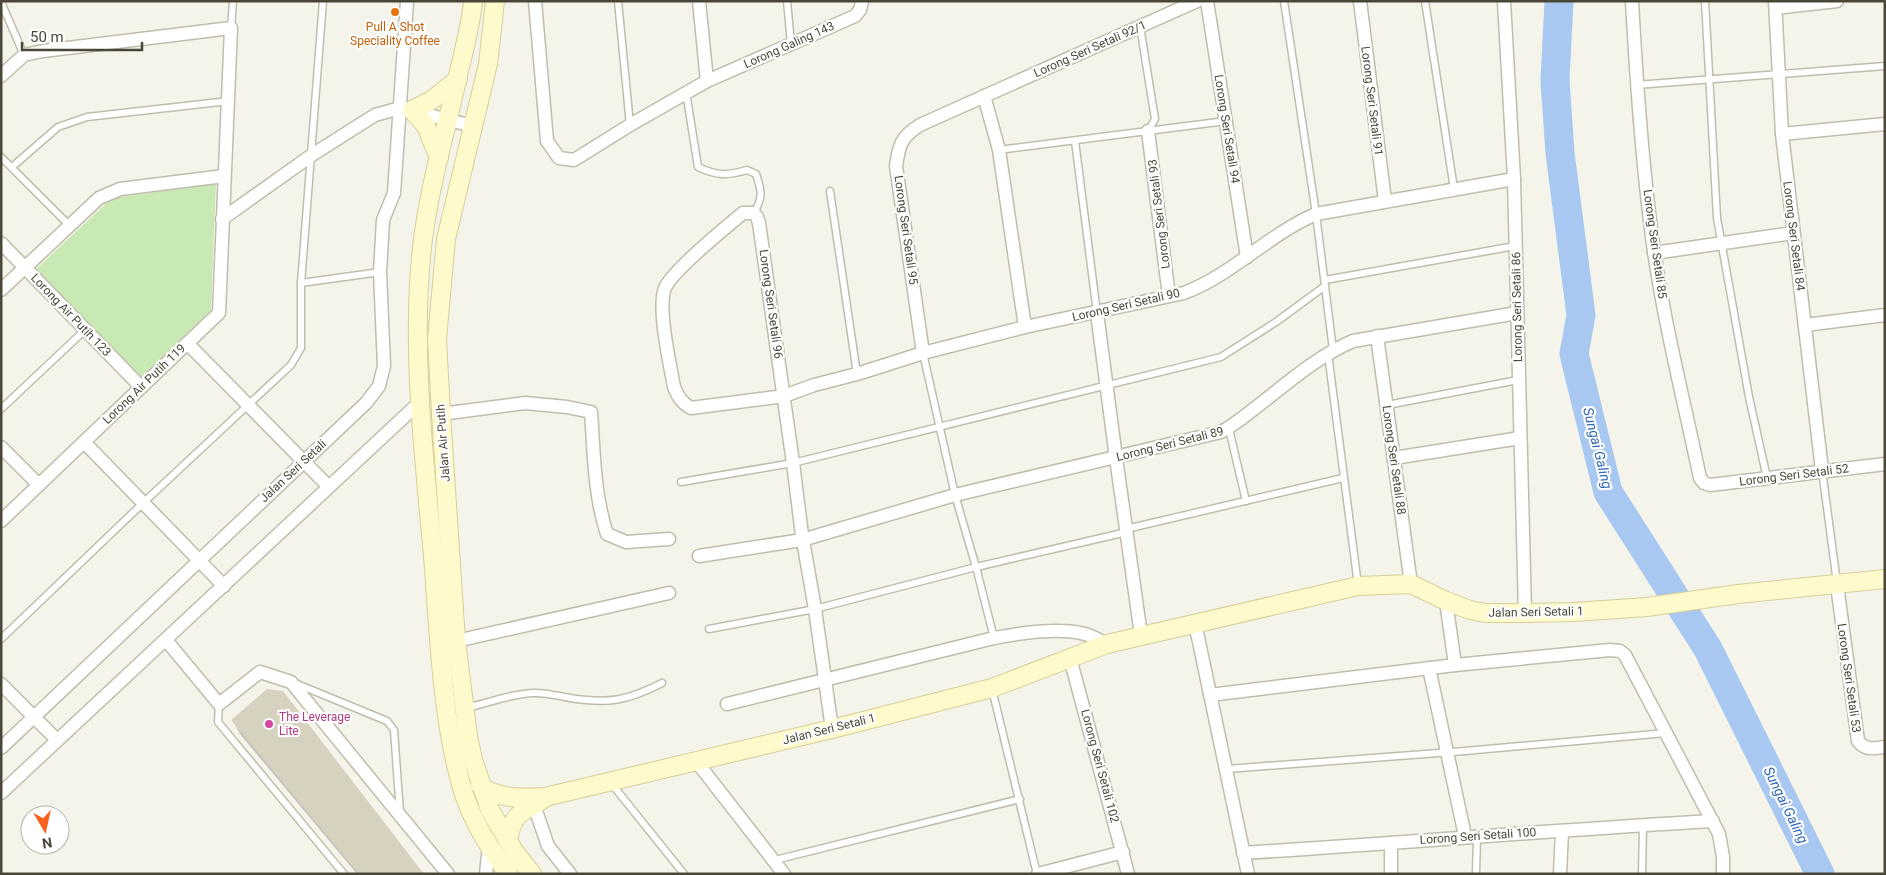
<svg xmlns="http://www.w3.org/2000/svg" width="1886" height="875" font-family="Roboto,sans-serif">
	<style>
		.green { fill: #c9e9b4 }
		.shadow { fill: #0003 }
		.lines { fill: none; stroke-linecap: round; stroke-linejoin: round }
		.river { stroke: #a8c8f1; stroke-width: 29 }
		.building { fill: #d7d2c0 }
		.lane-casing { stroke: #c1bdad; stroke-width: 9 }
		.street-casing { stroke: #c1bdad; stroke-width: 15 }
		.secondary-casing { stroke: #d5cf9a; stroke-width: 20 }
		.lane { stroke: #fff; stroke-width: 6 }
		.street { stroke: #fff; stroke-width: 12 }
		.secondary { stroke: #fffacc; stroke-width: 18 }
		.food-dot { fill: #e8710a; stroke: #fff; stroke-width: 2 }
		.hotel-dot { fill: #d1479c; stroke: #fff; stroke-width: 2 }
		.labels { text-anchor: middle; stroke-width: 4.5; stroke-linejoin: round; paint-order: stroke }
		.food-label { font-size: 12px; fill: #c56008; stroke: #fff }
		.street-label { font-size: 12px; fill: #4a4638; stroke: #fff }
		.hotel-label { font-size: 12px; fill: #b23c85; stroke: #fff; text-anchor: start }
		.water-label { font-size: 14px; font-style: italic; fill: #3069b7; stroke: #fff }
	</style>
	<rect width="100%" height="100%" fill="#f5f4eb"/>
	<polygon class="green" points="216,184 211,310 140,378 36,269 112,198"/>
	<polygon class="shadow" points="233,721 422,874 357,874 240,734"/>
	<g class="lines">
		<polyline class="river" points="1559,1 1555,80 1560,153 1581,315 1574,354 1608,492 1708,649 1820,874"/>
	</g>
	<polygon class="building" points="267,689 283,691 424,874 359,874 231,720"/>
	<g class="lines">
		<defs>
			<g id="lane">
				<polyline points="618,1 630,125"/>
				<polyline points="787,1 791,44"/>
				<polyline points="1284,1 1316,214 1333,350"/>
				<polyline points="1425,1 1454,189"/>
				<polyline points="1705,1 1717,218 1749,397 1767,478"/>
				<polyline points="1,2 24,55"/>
				<polyline points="1140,26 1155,119 1148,131"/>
				<polyline points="231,28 233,1"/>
				<polyline points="1636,85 1885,66"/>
				<path d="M686,92L698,167C718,176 726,176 747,170L756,174C762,192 763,197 754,213"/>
				<polyline points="1075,141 1097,313"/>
				<polyline points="999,150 1226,121"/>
				<polyline points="1,157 70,226"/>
				<polyline points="12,167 58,127 87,117 229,101"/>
				<polyline points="830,191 857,374"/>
				<polyline points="1325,280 1515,246"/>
				<polyline points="301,283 380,272"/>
				<polyline points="923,353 955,495 976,567 994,638"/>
				<polyline points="1328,354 1358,585"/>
				<polyline points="1387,405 1518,380"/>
				<polyline points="1,409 86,329"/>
				<polyline points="1229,429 1246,501"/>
				<polyline points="1822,470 1837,583"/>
				<polyline points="681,482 793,463 1221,357 1276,322 1325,286"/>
				<polyline points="1126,529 1343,478"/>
				<polyline points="709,629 815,609 976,567 1127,532"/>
				<polyline points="1,639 143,503 291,365 301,348 301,283 323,1"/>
				<polyline points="297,684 387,721 394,730 400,813"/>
				<polyline points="992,689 1037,874"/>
				<polyline points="219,704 218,722 344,874"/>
				<path d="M465,708C487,704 509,694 532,693C544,692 558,696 570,698C608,704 627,701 662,683"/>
				<polyline points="1227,769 1465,751 1666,733"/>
				<polyline points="611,783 684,874"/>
				<polyline points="775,860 1020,799"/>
				<polyline points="1476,874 1477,836"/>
				<polyline points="1642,874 1643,825"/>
			</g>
			<g id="street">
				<polyline points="535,1 547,141 559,158 574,160 630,125 707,81 855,16 860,10 862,1"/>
				<polyline points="699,1 707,81"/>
				<polyline points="1207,1 1247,257"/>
				<polyline points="1360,1 1385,201"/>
				<polyline points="1504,1 1514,179 1525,613"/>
				<path d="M1632,1C1636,74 1641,148 1650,221C1660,307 1682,392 1700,478L1704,483L1710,485L1885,464"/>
				<polyline points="1775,1 1782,134 1822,470"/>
				<polyline points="1776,8 1837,1"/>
				<polyline points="1,76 24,55 43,51 231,28 219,313 1,521"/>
				<polyline points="984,96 999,150 1025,327"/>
				<polyline points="1148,131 1169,296"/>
				<polyline points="1782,134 1885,124"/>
				<polyline points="222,219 312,155 375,115 400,108 473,126"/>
				<polyline points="1,243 141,387"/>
				<polyline points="1654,253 1793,233"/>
				<polyline points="1,290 99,198 120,189 224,176"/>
				<polyline points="1097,313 1116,458 1141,635"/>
				<polyline points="1805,325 1885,315"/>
				<polyline points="1377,336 1411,584"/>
				<polyline points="187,343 328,486"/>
				<path d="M923,353L896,166C899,145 901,137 920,125L1197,1"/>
				<path d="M441,414L525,403L567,407L591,412C594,453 594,495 607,534L626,542L669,539"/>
				<polyline points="84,442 224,586"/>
				<polyline points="1,447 39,485"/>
				<polyline points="1394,458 1520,438"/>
				<path d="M699,556L802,540L955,495L1221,432C1235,425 1247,414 1259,405C1290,381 1318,356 1353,341L1517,313"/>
				<path d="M1837,585L1858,741C1866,751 1873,748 1885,747"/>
				<polyline points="1446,601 1455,665"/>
				<polyline points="1195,623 1248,874"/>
				<polyline points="166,640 219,704 260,672 291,682 448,874"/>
				<polyline points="456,641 669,593"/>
				<polyline points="1070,658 1128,874"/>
				<polyline points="1429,668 1465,836"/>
				<polyline points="1,684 57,740"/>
				<polyline points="1210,695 1455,665 1610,650 1620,651 1625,655 1719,834 1723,857 1723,874"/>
				<path d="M727,704L994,638C1020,633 1059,627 1085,634C1093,636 1100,641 1107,644"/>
				<path d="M832,729L815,609L802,535L793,463L759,223L757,217L754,213H743C726,227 672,271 665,288C657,308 670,364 674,387C678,397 682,403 691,408L784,396L814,385L857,374L923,353L1025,327L1184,293C1232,275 1269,234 1316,214L1514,179"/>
				<polyline points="1,748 366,403 379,386 384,366 380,272 383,220 394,193 407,1"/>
				<polyline points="696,761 784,874"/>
				<polyline points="1,793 420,402"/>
				<polyline points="534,805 548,846 570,874"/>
				<polyline points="1391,843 1391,874"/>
				<path d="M1243,853C1400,843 1556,830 1713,821"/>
				<polyline points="486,874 489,845"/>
				<polyline points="1038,874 1123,852"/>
				<polyline points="1560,874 1562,831"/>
			</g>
			<g id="secondary">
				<path d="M473,1C471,23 465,46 460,67C447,127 429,186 422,247C411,348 424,455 433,556C439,631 441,715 462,788C471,819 489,848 509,874"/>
				<polyline points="495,1 488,64 446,239 437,339 441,414 456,641 468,736 473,760 490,810 514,851 532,874"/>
				<polyline points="439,158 426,126 412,110 432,100 458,79"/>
				<path d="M480,785C498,800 522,798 545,797L832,729L992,688L1107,644L1358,586L1411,584L1446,601L1470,610L1485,613H1525L1574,612L1647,607L1738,594L1885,579"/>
				<path d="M508,841C513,811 522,813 545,798"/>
			</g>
		</defs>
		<use href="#lane" class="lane-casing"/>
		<use href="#street" class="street-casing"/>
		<use href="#secondary" class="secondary-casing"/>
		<use href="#lane" class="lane"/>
		<use href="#street" class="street"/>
		<use href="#secondary" class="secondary"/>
	</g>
	<circle class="food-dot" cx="395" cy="12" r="5"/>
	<circle class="hotel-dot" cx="269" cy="724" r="5"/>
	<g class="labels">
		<g class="food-label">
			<text x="395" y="31">Pull A Shot<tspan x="395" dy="14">Speciality Coffee</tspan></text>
		</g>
		<g class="street-label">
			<text transform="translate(789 45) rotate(-24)" y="4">Lorong Galing 143</text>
			<text transform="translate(1090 49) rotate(-24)" y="4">Lorong Seri Setali 92/1</text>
			<text transform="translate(1372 101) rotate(83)" y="4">Lorong Seri Setali 91</text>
			<text transform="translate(1227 129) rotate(81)" y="4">Lorong Seri Setali 94</text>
			<text transform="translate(1159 214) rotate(-97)" y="4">Lorong Seri Setali 93</text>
			<text transform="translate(906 230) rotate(82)" y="4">Lorong Seri Setali 95</text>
			<text transform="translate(1794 236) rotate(83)" y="4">Lorong Seri Setali 84</text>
			<text transform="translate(1655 244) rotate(82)" y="4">Lorong Seri Setali 85</text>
			<text transform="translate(771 304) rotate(82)" y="4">Lorong Seri Setali 96</text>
			<text transform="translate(1126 305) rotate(-13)" y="4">Lorong Seri Setali 90</text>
			<text transform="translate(1517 307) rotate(-91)" y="4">Lorong Seri Setali 86</text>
			<text transform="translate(71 315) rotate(46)" y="4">Lorong Air Putih 123</text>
			<text transform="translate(144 384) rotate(-44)" y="4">Lorong Air Putih 119</text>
			<text transform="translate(443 443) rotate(-94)" y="4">Jalan Air Putih</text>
			<text transform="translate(1170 444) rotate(-14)" y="4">Lorong Seri Setali 89</text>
			<text transform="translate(1394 460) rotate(82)" y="4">Lorong Seri Setali 88</text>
			<text transform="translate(293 471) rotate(-43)" y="4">Jalan Seri Setali</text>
			<text transform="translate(1794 475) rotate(-7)" y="4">Lorong Seri Setali 52</text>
			<text transform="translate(1536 612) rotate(-1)" y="4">Jalan Seri Setali 1</text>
			<text transform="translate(1849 678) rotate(82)" y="4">Lorong Seri Setali 53</text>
			<text transform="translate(829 729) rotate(-14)" y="4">Jalan Seri Setali 1</text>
			<text transform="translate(1100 766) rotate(75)" y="4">Lorong Seri Setali 102</text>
			<text transform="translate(1478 836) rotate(-4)" y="4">Lorong Seri Setali 100</text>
		</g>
		<g class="hotel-label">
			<text x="279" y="721">The Leverage<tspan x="279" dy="14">Lite</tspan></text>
		</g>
		<g class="water-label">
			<text transform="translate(1598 448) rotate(76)" y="5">Sungai Galing</text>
			<text transform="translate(1786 805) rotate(64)" y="5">Sungai Galing</text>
		</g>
	</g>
	<rect width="1886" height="875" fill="none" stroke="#4a4638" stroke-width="5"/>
	<g transform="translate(45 830) rotate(171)"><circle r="24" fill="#ffffff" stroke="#b7b5af"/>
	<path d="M0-4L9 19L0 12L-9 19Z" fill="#fa611d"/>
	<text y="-8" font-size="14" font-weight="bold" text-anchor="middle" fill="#4a4638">N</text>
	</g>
	<path d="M22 42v8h120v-8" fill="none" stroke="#4a4638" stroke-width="2.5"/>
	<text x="30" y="42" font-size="15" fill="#4a4638" stroke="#ffffff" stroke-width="4" paint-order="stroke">50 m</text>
</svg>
